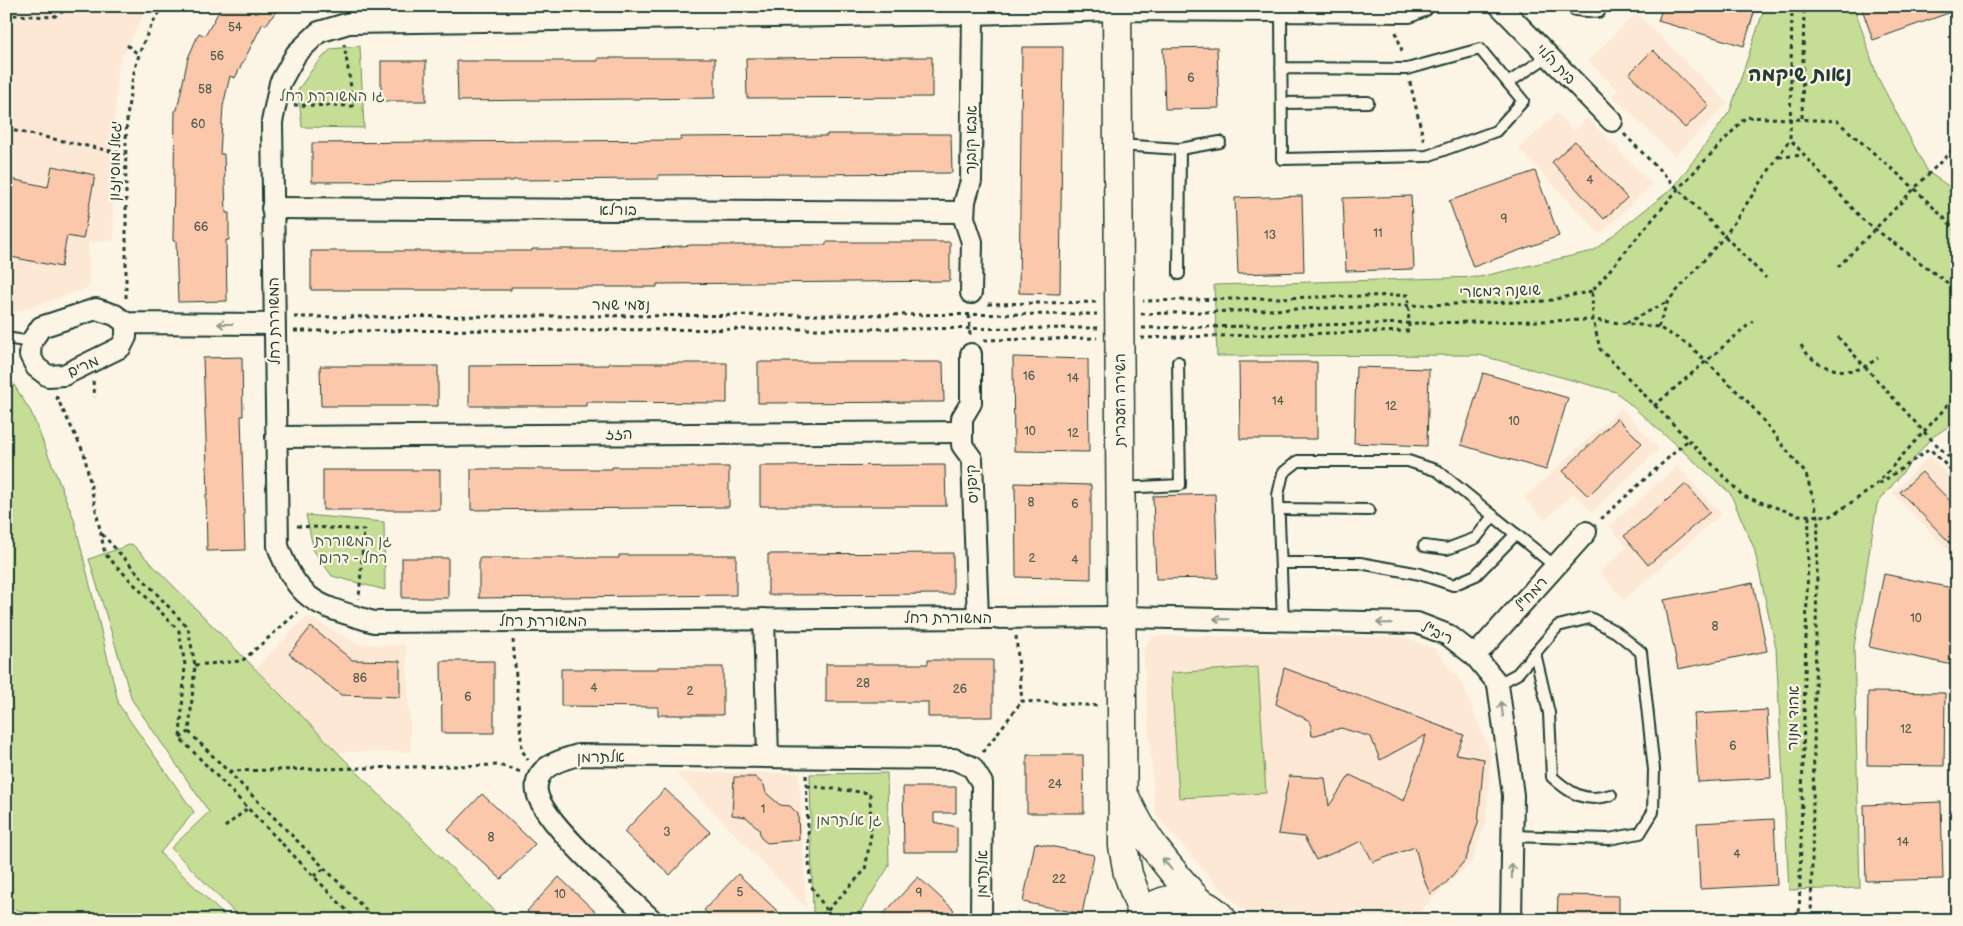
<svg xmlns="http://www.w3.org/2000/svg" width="1963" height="926" font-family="'Balsamiq Sans','Playpen Sans Hebrew',sans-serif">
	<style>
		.built { fill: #fce8d4 }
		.green { fill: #c5dd94; stroke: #728d64 }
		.building { fill: #fbc8ab; stroke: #1f3d34 }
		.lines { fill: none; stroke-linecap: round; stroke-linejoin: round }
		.lane-casing { stroke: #1f3d34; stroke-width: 14 }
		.street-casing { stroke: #1f3d34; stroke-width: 24 }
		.secondary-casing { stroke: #1f3d34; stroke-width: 31 }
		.path { stroke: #1f3d34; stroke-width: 3; stroke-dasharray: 4 4; stroke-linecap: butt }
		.lane { stroke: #fcf5e5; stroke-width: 10 }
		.street { stroke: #fcf5e5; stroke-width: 20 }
		.secondary { stroke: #fcf5e5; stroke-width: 28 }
		.oneway { stroke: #8e998c }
		.labels { text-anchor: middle; stroke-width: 4.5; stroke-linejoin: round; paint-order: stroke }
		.number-label { font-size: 12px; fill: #566052 }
		.street-label { font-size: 15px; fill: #1f3d34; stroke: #fcf5e5 }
		.park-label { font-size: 15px; fill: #405d47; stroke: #fcf5e5 }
		.district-label { font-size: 20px; font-weight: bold; fill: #1f3d34; stroke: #fcf5e5 }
	</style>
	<rect width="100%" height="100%" fill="#fcf5e5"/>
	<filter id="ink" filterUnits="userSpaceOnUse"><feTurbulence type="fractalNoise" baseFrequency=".02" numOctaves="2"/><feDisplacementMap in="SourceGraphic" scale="10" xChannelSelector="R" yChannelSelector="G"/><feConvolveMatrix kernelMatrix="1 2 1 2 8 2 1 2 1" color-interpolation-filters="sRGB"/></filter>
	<g filter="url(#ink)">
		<g class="built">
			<polygon points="6,6 148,6 119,64 111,151 114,240 88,243 90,287 7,315"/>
			<polygon points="1636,13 1728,103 1675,156 1612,96 1618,90 1588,61"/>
			<polygon points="1557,113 1574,131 1588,118 1652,185 1600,234 1519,149"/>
			<polygon points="1621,408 1659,449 1592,512 1574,493 1545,520 1524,498"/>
			<polygon points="1930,456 1957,484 1957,559 1892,493"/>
			<polygon points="1677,466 1721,514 1624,600 1600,572 1627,547 1609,526"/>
			<polygon points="307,616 357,644 406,645 411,752 335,752 256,668"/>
			<polygon points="1154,636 1405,637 1435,649 1462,683 1491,755 1486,822 1471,862 1421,910 1420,920 1254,920 1214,882 1155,813 1143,648"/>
			<polygon points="676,773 799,773 806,908"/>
		</g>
		<g class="green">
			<polygon points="1765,6 1854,6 1877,76 1928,172 1957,192 1957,421 1931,438 1877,504 1854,647 1860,888 1789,890 1776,648 1754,548 1730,493 1616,392 1479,355 1217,356 1214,285 1479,277 1593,251 1674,187 1730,111"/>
			<polygon points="360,46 364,128 302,127 298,90 316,64 331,49"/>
			<polygon points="6,372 31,412 74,519 119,705 194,812 160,853 229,920 57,920 6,907"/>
			<polygon points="306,515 384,522 385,590 332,576 314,551"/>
			<polygon points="132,544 503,920 241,920 237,915 171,848 209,812 132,700 89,559"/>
			<polygon points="1258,667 1266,793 1179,798 1171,673"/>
			<polygon points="887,773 889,866 855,920 824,920 813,912 811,838 808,837 811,826 810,774"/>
		</g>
		<g class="building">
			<polygon points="222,6 280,6 266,25 263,23 235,78 230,76 223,106 220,154 224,154 226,213 229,213 229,240 226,240 227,301 178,302 176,241 173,241 175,110 177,110 188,58 199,33 205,36"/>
			<polygon points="1663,6 1756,6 1744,46 1658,21"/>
			<polygon points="1861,6 1957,6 1957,10 1873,40"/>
			<polygon points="1022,47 1063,47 1060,294 1019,293"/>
			<polygon points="1217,47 1219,108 1165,109 1163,48"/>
			<polygon points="1653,50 1709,105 1685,128 1629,74"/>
			<polygon points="932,57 932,97 747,98 746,58"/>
			<polygon points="598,58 715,58 715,98 458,101 457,61 598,61"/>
			<rect x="381" y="61" width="45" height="40"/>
			<polygon points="827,134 951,134 952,173 658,175 658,179 513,180 513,181 312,182 312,143 681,140 681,137 827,136"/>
			<polygon points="1575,141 1627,198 1604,219 1552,162"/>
			<polygon points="52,166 95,175 83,239 67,236 61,267 6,256 6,178 48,187"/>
			<polygon points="1535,171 1559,236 1473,267 1449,201"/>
			<polygon points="1302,196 1304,272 1238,274 1235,198"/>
			<polygon points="1411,196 1414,269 1346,271 1343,198"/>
			<polygon points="826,242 950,242 950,281 657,284 657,287 511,287 511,290 311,290 311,251 532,251 532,249 646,249 692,245 826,245"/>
			<polygon points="242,357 243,416 241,416 245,550 207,551 206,494 208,494 203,358"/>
			<polygon points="1013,357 1088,359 1089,452 1014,451"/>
			<polygon points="758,362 943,362 944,402 758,403"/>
			<polygon points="1239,362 1317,362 1317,439 1240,439"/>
			<polygon points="609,363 727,363 727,403 586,402 586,406 469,406 469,366 609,365"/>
			<polygon points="320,366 438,366 438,406 321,406"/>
			<polygon points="1356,367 1429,369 1427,446 1354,443"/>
			<polygon points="1483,373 1568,398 1546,470 1461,445"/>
			<polygon points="1617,418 1642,443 1588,496 1563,471"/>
			<polygon points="945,465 946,506 760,506 760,466"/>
			<polygon points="612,467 729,467 729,507 471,510 471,469 612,469"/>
			<rect x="323" y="470" width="117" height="40"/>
			<polygon points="1922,472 1957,508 1957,550 1900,492"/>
			<polygon points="1015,483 1091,485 1091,579 1016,577"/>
			<polygon points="1686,484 1710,512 1648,565 1624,536"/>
			<polygon points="1215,494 1218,578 1156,579 1153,496"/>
			<polygon points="953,553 953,594 768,595 768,554"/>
			<polygon points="619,555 736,555 736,595 479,598 479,558 619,558"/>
			<rect x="402" y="558" width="46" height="40"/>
			<polygon points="1884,574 1957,589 1957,666 1869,647"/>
			<polygon points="1753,583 1767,651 1678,669 1664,600"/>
			<polygon points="311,627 352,660 400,661 400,697 341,695 289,654"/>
			<polygon points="928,660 993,660 993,717 928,717 928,702 826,702 826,664 928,664"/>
			<polygon points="441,661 494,661 494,733 442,733"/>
			<polygon points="658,667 723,667 723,715 658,715 658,707 561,706 561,669 658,669"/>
			<polygon points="1284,668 1464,735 1456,754 1484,759 1478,823 1466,859 1446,883 1430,894 1423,877 1415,847 1373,862 1362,841 1316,860 1304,837 1278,834 1289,776 1325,778 1329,806 1350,775 1404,801 1426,735 1380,760 1371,737 1341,728 1312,736 1310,721 1276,704"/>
			<polygon points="1868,692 1945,693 1944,766 1867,765"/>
			<polygon points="1767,710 1771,778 1698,782 1694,714"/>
			<polygon points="1027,755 1083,755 1084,813 1027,813"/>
			<polygon points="734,777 755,777 764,785 766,793 780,805 790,806 798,814 799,840 767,843 761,838 759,829 746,817 732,815"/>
			<polygon points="903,787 956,787 956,813 934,813 934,822 957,827 957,852 904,852"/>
			<polygon points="665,789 710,832 670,875 624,832"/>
			<polygon points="482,794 535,844 501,879 448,830"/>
			<polygon points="1941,802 1943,879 1866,881 1864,805"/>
			<polygon points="1774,819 1777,885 1700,889 1697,823"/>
			<polygon points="1035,843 1094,855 1082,914 1023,902"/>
			<polygon points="738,874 787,920 714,920 704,910"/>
			<polygon points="559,877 604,920 536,920 527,911"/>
			<polygon points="918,877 954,910 945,920 878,920"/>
			<polygon points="1558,895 1619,896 1619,920 1557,920"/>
		</g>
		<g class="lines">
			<defs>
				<g id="lane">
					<polyline points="1570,6 1575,10 1599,12 1601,6"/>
					<polyline points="1281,12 1282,159 1427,156 1496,131 1523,101 1480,49 1407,69 1281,68"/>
					<polyline points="1508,83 1548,56"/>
					<polyline points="1282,103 1368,102"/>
					<polyline points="1119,145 1180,149 1220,142"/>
					<polyline points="1179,274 1180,149"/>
					<polyline points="6,338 31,342"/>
					<polyline points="1122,488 1180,485 1178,362"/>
					<polyline points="1279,509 1369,510"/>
					<polyline points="1424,546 1447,549 1476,538 1493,516"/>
					<polyline points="1281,563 1360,563 1420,574 1453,585 1476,575 1516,534"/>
					<polyline points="1283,621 1278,495 1283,473 1298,461 1408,461 1438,471 1555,566"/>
					<path d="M1535,653L1549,713L1552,777C1571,794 1585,803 1611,795"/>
					<polyline points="1498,684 1517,674 1558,626 1590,618 1616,632 1641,652 1654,770 1653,812 1640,833 1609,839 1513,836"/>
				</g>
				<g id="street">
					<path d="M1423,6L1409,12L1117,10L973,14L349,23L319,32L296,54L280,83L272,122L278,546C298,604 321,606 374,622L1122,617L1417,623L1448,635L1475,656L1498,684L1513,795L1511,920"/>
					<polyline points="1500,6 1612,121"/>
					<polyline points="272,208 964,212"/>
					<polyline points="971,293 972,242 964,218 965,201 971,181 973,14"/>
					<polyline points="126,323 126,337 121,347 64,375 48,376 36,367 30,355 31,342 41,327 96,309 115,315 126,323 274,324"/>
					<polyline points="971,354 971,403 962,418 962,445 972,459 978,618"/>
					<polyline points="276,437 962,432"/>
					<polyline points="764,619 768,757"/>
					<polyline points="1475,656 1586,532"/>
					<path d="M652,920C628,897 541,821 537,792C533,767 560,760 578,755L954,759L972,767L982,783L981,920"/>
				</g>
				<g id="secondary">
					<polyline points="1117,6 1123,846 1128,874 1143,915"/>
					<path d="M1126,799C1145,840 1169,868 1198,901"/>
					<path d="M1139,920C1159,891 1202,893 1223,920"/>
				</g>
			</defs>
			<use href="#lane" class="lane-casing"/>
			<use href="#street" class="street-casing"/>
			<use href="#secondary" class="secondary-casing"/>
			<g class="path">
				<polyline points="1792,6 1790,139 1863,220 1957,290"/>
				<polyline points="6,12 13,15 53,17 73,6"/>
				<polyline points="1396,32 1403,54"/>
				<polyline points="127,45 139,55"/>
				<polyline points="1410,82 1424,142"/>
				<polyline points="294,105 354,106 344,44"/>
				<polyline points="1802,118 1804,6"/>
				<polyline points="6,129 125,154"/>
				<polyline points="1624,134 1766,278"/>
				<polyline points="1779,157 1805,155"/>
				<polyline points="1957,174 1957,179"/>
				<polyline points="1957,231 1914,188 1837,121 1746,117 1679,188 1592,291 1593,320 1600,349 1743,496 1798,515 1831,516 1873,488 1957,395"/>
				<polyline points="1838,267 1957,145"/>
				<path d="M126,298C126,263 126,229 126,194C125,131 124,59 164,6"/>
				<polyline points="988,304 1097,302"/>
				<polyline points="1141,314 1547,301 1592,291"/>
				<polyline points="969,315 970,336"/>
				<polyline points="294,317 1097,314"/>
				<polyline points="1626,323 1667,302"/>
				<polyline points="1658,327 1668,301 1725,236 1790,139"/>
				<polyline points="1142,328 1593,320 1658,327 1689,345 1750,404 1806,474 1818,516 1811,920"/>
				<polyline points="294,331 1098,328"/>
				<polyline points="1838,337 1925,433 1957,465"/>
				<polyline points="1141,338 1409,331 1408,295 1143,301"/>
				<polyline points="984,340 1097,338"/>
				<path d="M1801,345C1812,365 1838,376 1862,368C1867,366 1873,361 1878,358"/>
				<polyline points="93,381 95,397"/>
				<polyline points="56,396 84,453 105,554 179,631 185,665 180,738 356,920"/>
				<polyline points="1654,406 1753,321"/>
				<polyline points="1879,484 1930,449 1957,476"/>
				<polyline points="1601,519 1687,441"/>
				<polyline points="297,526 364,530 359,599"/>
				<polyline points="102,534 188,628 195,665 189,732 376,920"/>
				<polyline points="1016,636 1022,701 1100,706"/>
				<polyline points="513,640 522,750 528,760"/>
				<polyline points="195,665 242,661 298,612"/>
				<polyline points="180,738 189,732"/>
				<polyline points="983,752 1022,701"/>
				<polyline points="229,771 499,765 521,772"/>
				<polyline points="806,775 810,884 827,911 817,920"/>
				<polyline points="807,786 870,793 871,834 865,870 827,911"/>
				<polyline points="225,827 248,808"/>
				<polyline points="314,876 325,868"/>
				<polyline points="1799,920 1809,516"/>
			</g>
			<use href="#lane" class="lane"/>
			<use href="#street" class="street"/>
			<use href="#secondary" class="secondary"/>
		</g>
		<defs><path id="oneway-shaft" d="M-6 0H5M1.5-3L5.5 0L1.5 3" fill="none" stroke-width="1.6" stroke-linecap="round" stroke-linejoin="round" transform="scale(1.25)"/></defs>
		<g class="oneway">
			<use href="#oneway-shaft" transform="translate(225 324) rotate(-180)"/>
			<use href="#oneway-shaft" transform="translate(1221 619) rotate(-179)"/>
			<use href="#oneway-shaft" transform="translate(1384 623) rotate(-179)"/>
			<use href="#oneway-shaft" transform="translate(1502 709) rotate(-98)"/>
			<use href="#oneway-shaft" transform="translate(1167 864) rotate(-128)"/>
			<use href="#oneway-shaft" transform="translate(1512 871) rotate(-89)"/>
		</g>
	</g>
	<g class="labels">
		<g class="number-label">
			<text x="235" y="31">54</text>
			<text x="217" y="60">56</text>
			<text x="1191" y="82">6</text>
			<text x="205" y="93">58</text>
			<text x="198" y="128">60</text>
			<text x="1590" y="184">4</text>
			<text x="1504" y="223">9</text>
			<text x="201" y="231">66</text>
			<text x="1378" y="237">11</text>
			<text x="1270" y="239">13</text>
			<text x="1029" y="380">16</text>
			<text x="1073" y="382">14</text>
			<text x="1278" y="405">14</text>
			<text x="1391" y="410">12</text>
			<text x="1514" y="425">10</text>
			<text x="1030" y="435">10</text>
			<text x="1073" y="437">12</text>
			<text x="1031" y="506">8</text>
			<text x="1075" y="508">6</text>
			<text x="1032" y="562">2</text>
			<text x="1075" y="564">4</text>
			<text x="1916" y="622">10</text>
			<text x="1715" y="630">8</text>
			<text x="360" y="682">86</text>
			<text x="863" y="687">28</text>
			<text x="594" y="692">4</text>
			<text x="960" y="693">26</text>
			<text x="690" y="695">2</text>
			<text x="468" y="701">6</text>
			<text x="1906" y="733">12</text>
			<text x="1733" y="750">6</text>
			<text x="1055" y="788">24</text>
			<text x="763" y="813">1</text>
			<text x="667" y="836">3</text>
			<text x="491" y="841">8</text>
			<text x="1903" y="846">14</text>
			<text x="1737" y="858">4</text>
			<text x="1059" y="883">22</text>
			<text x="740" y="896">5</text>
			<text x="919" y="897">9</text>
			<text x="560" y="898">10</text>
		</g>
		<g class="street-label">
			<text transform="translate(1556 64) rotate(46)" y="5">בית הלוי</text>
			<text transform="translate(971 140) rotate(-89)" y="5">אבא קובנר</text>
			<text transform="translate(115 161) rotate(-89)" y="5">יגאל מוסינזון</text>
			<text x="618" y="215">בורלא</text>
			<text transform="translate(1500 291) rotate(-2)" y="5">שושנה דמארי</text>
			<text x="621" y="310">נעמי שמר</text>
			<text transform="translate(274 321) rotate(-91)" y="5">המשוררת רחל</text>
			<text transform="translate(83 366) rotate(-24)" y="5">מרים</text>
			<text transform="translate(1120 400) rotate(-90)" y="5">השירה העברית</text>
			<text x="619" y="439">הזז</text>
			<text transform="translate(972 484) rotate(-93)" y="5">קיפניס</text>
			<text transform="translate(1531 594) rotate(-48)" y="5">רמח"ל</text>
			<text x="948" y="623">המשוררת רחל</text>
			<text x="543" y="626">המשוררת רחל</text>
			<text transform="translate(1437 633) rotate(25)" y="5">ריב"ל</text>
			<text transform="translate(1793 718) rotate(-89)" y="5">אהוד מנור</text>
			<text transform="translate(601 757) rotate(-1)" y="5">אלתרמן</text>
			<text transform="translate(982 874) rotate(-89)" y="5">אלתרמן</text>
		</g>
		<g class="park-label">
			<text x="332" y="101">גו המשוררת רחל</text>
			<text x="353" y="546">גן המשוררת<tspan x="353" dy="17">רחל - דרום</tspan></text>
			<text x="849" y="825">גן אלתרמן</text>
		</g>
		<g class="district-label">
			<text x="1800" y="81">נאות שיקמה</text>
		</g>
	</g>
	<rect width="1963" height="926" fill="none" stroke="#fcf5e5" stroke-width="25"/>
	<rect x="12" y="12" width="1938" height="901" fill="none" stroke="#1f3d34" stroke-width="2" filter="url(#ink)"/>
</svg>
